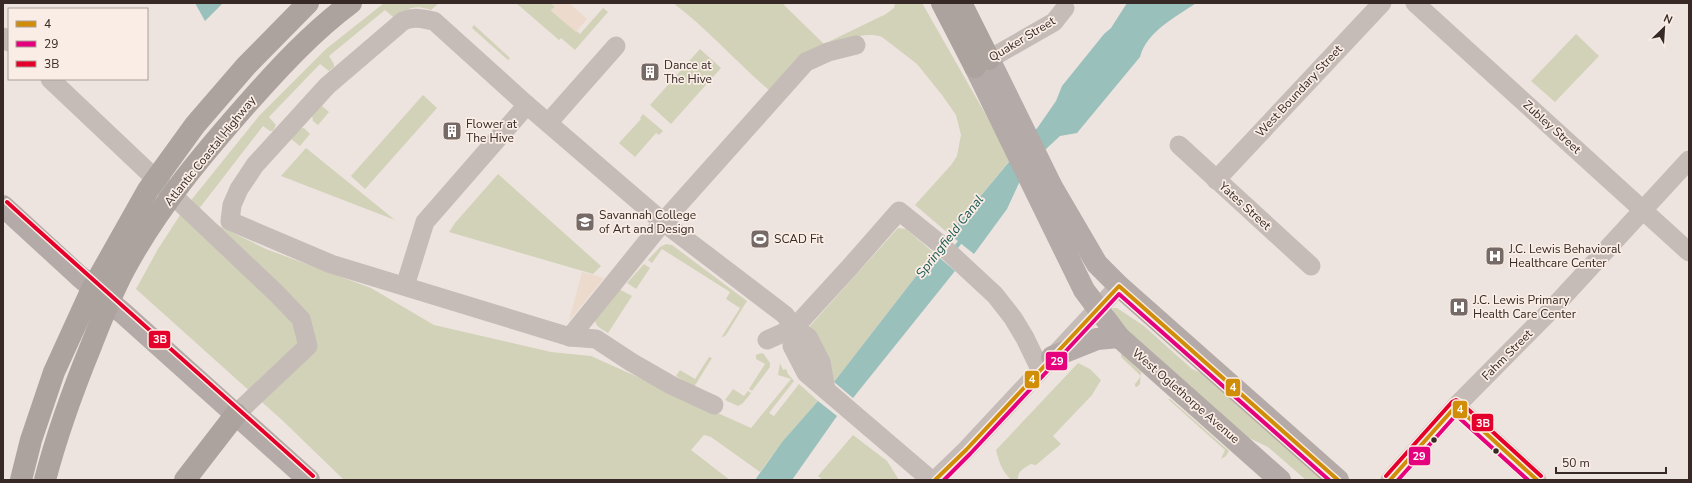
<svg xmlns="http://www.w3.org/2000/svg" width="1692" height="483" font-family="'Nunito Sans',sans-serif">
	<style>
		.green { fill: #d2d2b8 }
		.plaza { fill: #ecdacd }
		.water { fill: #9ac0bb }
		.lines { fill: none; stroke-linecap: round; stroke-linejoin: round }
		.stream { stroke: #9ac0bb; stroke-width: 4.5 }
		.minor { stroke: #c5bcb8; stroke-width: 19 }
		.major { stroke: #b4aaa7; stroke-width: 22 }
		.highway { stroke: #aca39e; stroke-width: 22 }
		.highway-bridge { stroke: #aca39e; stroke-width: 22 }
		.bus-1-casing { stroke: #faede5; stroke-width: 7 }
		.bus-2-casing { stroke: #faede5; stroke-width: 7 }
		.bus-3-casing { stroke: #faede5; stroke-width: 7 }
		.bus-1 { stroke: #d08d08; stroke-width: 4 }
		.bus-2 { stroke: #e5007d; stroke-width: 4 }
		.bus-3 { stroke: #e4002b; stroke-width: 4 }
		.bus-dot { fill: #362926; stroke: #faede5; stroke-width: 1.5 }
		.labels { text-anchor: middle; stroke-width: 3.5; stroke-linejoin: round; paint-order: stroke }
		.street-label { font-size: 12px; fill: #362926; stroke: #faede5 }
		.poi-label { font-size: 12px; fill: #362926; stroke: #faede5; text-anchor: start }
		.water-label { font-size: 13px; font-style: italic; fill: #195a54; stroke: #faede5 }
		.line-badge { stroke: #faede5; stroke-width: 1.5 }
		.badge-label { font-size: 11px; text-anchor: middle; font-weight: bold; fill: #fff }
	</style>
	<rect width="100%" height="100%" fill="#ede4df"/>
	<g class="green">
		<path d="M384,3H439L431,10C414,4 408,9 393,17L385,10L329,56L334,64V67L329,71L320,64L269,117L276,125L273,131H270L263,126L195,214L266,249L371,288L434,325L551,352L591,356L751,428L791,379L778,375L780,363L783,370L786,369L788,374L794,381L769,413L774,416L799,384L818,401L782,442L760,472L711,437L704,435L691,450L730,480H344L282,420L136,289L158,249L184,209L259,116L326,49Z"/>
		<polygon points="516,3 551,3 555,7 551,10 580,34 603,8 608,12 575,50 561,38 559,40"/>
		<path d="M673,3H786L784,5L824,44L886,14L894,8L895,3H922L986,115L1010,160L949,234L915,205L951,165L957,156L961,135L956,115L942,95L917,64L882,37C871,33 859,36 848,39L769,90C736,62 708,29 673,3Z"/>
		<polygon points="474,25 510,58 508,60 472,28"/>
		<polygon points="1576,34 1599,56 1555,102 1531,81"/>
		<polygon points="700,49 721,68 671,124 650,105"/>
		<polygon points="423,95 437,108 365,189 351,176"/>
		<polygon points="321,105 329,112 318,125 313,121 312,115"/>
		<polygon points="643,114 663,131 659,135 656,133 635,157 619,143 641,119 640,118"/>
		<polygon points="304,128 310,134 300,146 291,139 299,129"/>
		<polygon points="306,148 395,220 281,176"/>
		<polygon points="498,174 601,266 593,274 449,232 455,223"/>
		<polygon points="898,228 906,229 934,253 834,382 809,329 810,326"/>
		<polygon points="666,244 672,245 747,301 726,335 721,338 740,308 726,299 730,292 662,249 652,263 648,260 660,247"/>
		<polygon points="644,264 650,268 636,289 627,283"/>
		<path d="M617,288L632,296L608,333C602,329 595,327 595,319Z"/>
		<polygon points="1112,308 1117,308 1144,326 1192,369 1217,380 1329,480 1306,480 1268,447 1245,436 1120,323"/>
		<polygon points="763,353 770,363 770,367 752,391 749,389 765,364 756,359 756,355 758,354"/>
		<polygon points="1121,353 1141,372 1140,384 1137,387 1135,386 1135,384 1141,376 1121,357"/>
		<polygon points="709,357 712,358 694,387 676,376 680,370 695,379"/>
		<path d="M1078,363L1090,369L1101,380L1092,395L1053,436L1061,444L1036,465L1031,464C1024,468 1017,471 1018,480H1011C1002,471 999,462 996,450Z"/>
		<polygon points="733,389 744,396 748,391 751,393 743,403 738,406 725,400"/>
		<polygon points="1168,399 1170,399 1229,451 1226,456 1221,459 1225,450"/>
		<polygon points="853,435 887,461 899,480 823,480 818,476"/>
	</g>
	<g class="plaza">
		<polygon points="551,3 573,3 571,5 587,19 576,32 551,11 555,7"/>
		<polygon points="582,272 604,278 569,321"/>
	</g>
	<g class="water">
		<polygon points="195,3 223,3 205,21"/>
		<path d="M1127,3H1196C1176,17 1147,31 1140,57L1077,133L1060,136L1046,149L1020,181L1007,209L974,254L949,234L1038,127L1056,101L1062,86L1104,34L1111,28Z"/>
		<polygon points="934,253 955,271 853,398 834,382"/>
		<polygon points="818,401 837,416 792,480 755,480 782,442"/>
	</g>
	<g class="lines">
		<polyline class="stream" points="953,251 963,238"/>
		<g class="minor">
			<polyline points="1415,3 1689,252"/>
			<polyline points="3,37 9,42"/>
			<polyline points="977,66 1054,22 1065,8"/>
			<polyline points="50,79 276,293 301,319 308,346 236,414"/>
			<polyline points="548,123 616,46"/>
			<polyline points="1179,145 1311,266"/>
			<polyline points="1216,180 1382,3"/>
			<polyline points="405,286 425,222 527,105"/>
			<polyline points="794,328 792,346 806,373 931,480"/>
			<polyline points="570,337 596,339 631,362 671,385 714,405"/>
			<polyline points="767,340 794,328 849,268 899,211 940,244 995,295 1013,318 1025,338 1040,369"/>
			<path d="M826,390L821,362L808,337L794,328L785,315L663,222L527,105L434,21C422,19 415,16 403,21L327,86L255,165L239,189L232,205L230,221L331,264L570,337L663,222L806,62L828,52L856,45"/>
			<polyline points="1456,406 1537,480"/>
			<polyline points="935,480 966,450 1119,286"/>
			<polyline points="1390,480 1456,406 1550,311 1689,160"/>
		</g>
		<g class="major">
			<polyline points="989,59 1052,187 1097,264 1119,286 1338,480"/>
			<polyline points="975,67 1084,290 1119,337 1280,480"/>
			<polyline points="3,206 79,276 124,314 309,480"/>
			<polyline points="1052,357 1097,339 1119,337"/>
		</g>
		<g class="highway">
			<polyline points="942,3 975,67"/>
			<polyline points="961,3 989,59"/>
			<polyline points="185,480 236,414"/>
		</g>
		<g class="highway-bridge">
			<polyline points="21,480 31,440 54,372 91,291 148,190 195,125 246,66 308,3"/>
			<path d="M45,480C57,434 73,390 91,346C102,318 113,289 128,263C160,205 203,154 247,104C279,68 312,32 351,3"/>
		</g>
		<defs>
			<g id="bus-1">
				<polyline points="935,480 966,450 1119,286 1338,480"/>
				<polyline points="1390,480 1456,406 1537,480"/>
			</g>
			<g id="bus-2">
				<polyline points="944,480 970,454 1119,294 1329,480"/>
				<polyline points="1398,480 1456,415 1528,480"/>
			</g>
			<g id="bus-3">
				<path d="M7,202C108,294 211,384 313,476"/>
				<polyline points="1386,476 1452,402 1456,400 1460,402 1541,476"/>
			</g>
		</defs>
		<use href="#bus-1" class="bus-1-casing"/>
		<use href="#bus-2" class="bus-2-casing"/>
		<use href="#bus-3" class="bus-3-casing"/>
		<use href="#bus-1" class="bus-1"/>
		<use href="#bus-2" class="bus-2"/>
		<use href="#bus-3" class="bus-3"/>
	</g>
	<defs>
		<symbol id="building-square" viewBox="-11 -11 22 22"><rect x="-9" y="-9" width="18" height="18" rx="4" fill="#766a67" stroke="#faede5"/><path d="M-4-6H4V6H1V3H-1V6H-4ZM-2.5-4.3h1.7v1.8h-1.7ZM.8-4.3h1.7v1.8H.8ZM-2.5-1h1.7V.8h-1.7ZM.8-1h1.7V.8H.8Z" fill="#fff"/></symbol>
		<symbol id="university-square" viewBox="-11 -11 22 22"><rect x="-9" y="-9" width="18" height="18" rx="4" fill="#766a67" stroke="#faede5"/><path d="M0-5L7-2L0 1L-7-2ZM-4 1L0 2.5L4 1V4Q0 6-4 4Z" fill="#fff"/></symbol>
		<symbol id="stadium-square" viewBox="-11 -11 22 22"><rect x="-9" y="-9" width="18" height="18" rx="4" fill="#766a67" stroke="#faede5"/><path d="M0-5a6.5 5 0 1 0 0 10a6.5 5 0 1 0 0-10ZM-3.5-1.8h7v3.6h-7Z" fill="#fff"/></symbol>
		<symbol id="hospital-square" viewBox="-11 -11 22 22"><rect x="-9" y="-9" width="18" height="18" rx="4" fill="#766a67" stroke="#faede5"/><path d="M-5-5h3v3.5h4V-5h3V5h-3V1.5h-4V5h-3Z" fill="#fff"/></symbol>
	</defs>
	<g fill-rule="evenodd">
		<use href="#building-square" x="639" y="61" width="22" height="22"/>
		<use href="#building-square" x="441" y="120" width="22" height="22"/>
		<use href="#university-square" x="574" y="211" width="22" height="22"/>
		<use href="#stadium-square" x="749" y="228" width="22" height="22"/>
		<use href="#hospital-square" x="1484" y="245" width="22" height="22"/>
		<use href="#hospital-square" x="1448" y="296" width="22" height="22"/>
	</g>
	<g class="bus-dot">
		<circle cx="1434" cy="440" r="3.5"/>
		<circle cx="1496" cy="451" r="3.5"/>
	</g>
	<g class="labels">
		<g class="street-label">
			<text transform="translate(1022 39) rotate(-31)" y="4">Quaker Street</text>
			<text transform="translate(1299 91) rotate(-47)" y="4">West Boundary Street</text>
			<text transform="translate(1552 127) rotate(42)" y="4">Zubley Street</text>
			<text transform="translate(210 151) rotate(-51)" y="4">Atlantic Coastal Highway</text>
			<text transform="translate(1245 206) rotate(42)" y="4">Yates Street</text>
			<text transform="translate(1507 355) rotate(-45)" y="4">Fahm Street</text>
			<text transform="translate(1186 396) rotate(41)" y="4">West Oglethorpe Avenue</text>
		</g>
		<g class="poi-label">
			<text x="664" y="69">Dance at<tspan x="664" dy="14">The Hive</tspan></text>
			<text x="466" y="128">Flower at<tspan x="466" dy="14">The Hive</tspan></text>
			<text x="599" y="219">Savannah College<tspan x="599" dy="14">of Art and Design</tspan></text>
			<text x="774" y="243">SCAD Fit</text>
			<text x="1509" y="253">J.C. Lewis Behavioral<tspan x="1509" dy="14">Healthcare Center</tspan></text>
			<text x="1473" y="304">J.C. Lewis Primary<tspan x="1473" dy="14">Health Care Center</tspan></text>
		</g>
		<g class="water-label">
			<text transform="translate(949 236) rotate(-52)" y="5">Springfield Canal</text>
		</g>
	</g>
	<g class="line-badge">
		<rect x="148" y="330" width="23" height="19" rx="4" fill="#e4002b"/>
		<rect x="1045" y="351" width="23" height="20" rx="4" fill="#e5007d"/>
		<rect x="1024" y="370" width="16" height="19" rx="4" fill="#d08d08"/>
		<rect x="1225" y="378" width="16" height="19" rx="4" fill="#d08d08"/>
		<rect x="1452" y="400" width="16" height="19" rx="4" fill="#d08d08"/>
		<rect x="1471" y="413" width="23" height="19" rx="4" fill="#e4002b"/>
		<rect x="1408" y="446" width="23" height="20" rx="4" fill="#e5007d"/>
	</g>
	<g class="badge-label">
		<text x="160" y="343">3B</text>
		<text x="1057" y="365">29</text>
		<text x="1032" y="383">4</text>
		<text x="1233" y="391">4</text>
		<text x="1460" y="413">4</text>
		<text x="1483" y="427">3B</text>
		<text x="1419" y="460">29</text>
	</g>
	<rect width="1692" height="483" fill="none" stroke="#362926" stroke-width="8"/>
	<rect x="8" y="8" width="140" height="72" fill="#faede5" stroke="#ac9f99"/>
	<rect x="16" y="21" width="20" height="6" fill="#d08d08" stroke="#ac9f99"/>
	<text x="44" y="28" font-size="12" fill="#362926">4</text>
	<rect x="16" y="41" width="20" height="6" fill="#e5007d" stroke="#ac9f99"/>
	<text x="44" y="48" font-size="12" fill="#362926">29</text>
	<rect x="16" y="61" width="20" height="6" fill="#e4002b" stroke="#ac9f99"/>
	<text x="44" y="68" font-size="12" fill="#362926">3B</text>
	<g transform="translate(1664 28) rotate(25)" stroke="#faede5" stroke-width="3" paint-order="stroke">
	<path d="M0-3L7 15L0 10L-7 15Z" fill="#362926"/>
	<text y="-6" font-size="11" font-weight="bold" text-anchor="middle" fill="#362926">N</text>
	</g>
	<path d="M1556 467v6h110v-6" fill="none" stroke="#362926" stroke-width="2"/>
	<text x="1562" y="467" font-size="12" fill="#362926" stroke="#faede5" stroke-width="3" paint-order="stroke">50 m</text>
</svg>
